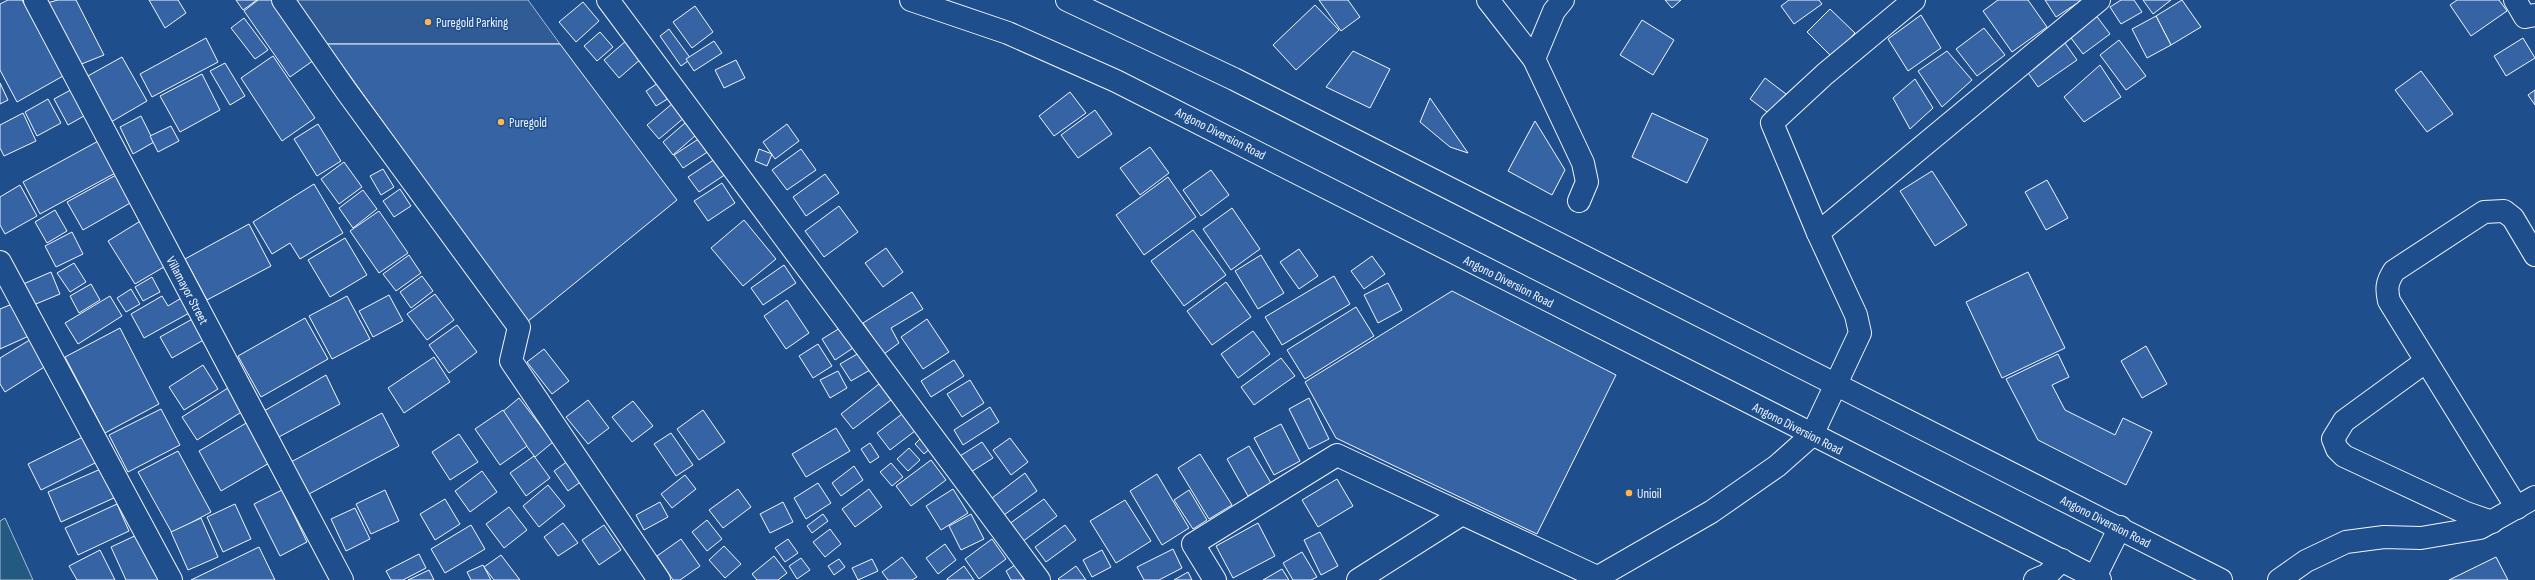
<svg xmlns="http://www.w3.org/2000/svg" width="2535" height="580" font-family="'Sofia Sans Condensed',sans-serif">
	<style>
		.green { fill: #245a82; stroke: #a8bbd7 }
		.parking { fill: #305b95; stroke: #a8bbd7 }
		.building { fill: #3563a3; stroke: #f2f6ff }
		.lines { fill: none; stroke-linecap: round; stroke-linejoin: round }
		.street-casing { stroke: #f2f6ff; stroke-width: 24 }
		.primary-casing { stroke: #f2f6ff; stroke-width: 24 }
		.street { stroke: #1f4e8c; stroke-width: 22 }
		.primary { stroke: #1f4e8c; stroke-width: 22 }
		.poi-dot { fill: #ffb74d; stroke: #1f4e8c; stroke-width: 1.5 }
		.labels { text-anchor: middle; stroke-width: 3; stroke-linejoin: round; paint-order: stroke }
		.poi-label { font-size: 13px; fill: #f2f6ff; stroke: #1f4e8c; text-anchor: start }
		.street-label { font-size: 13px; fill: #f2f6ff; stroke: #1f4e8c }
	</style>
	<rect width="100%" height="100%" fill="#1f4e8c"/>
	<polygon class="green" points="5,518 33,580 0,580 0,521"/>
	<polygon class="parking" points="296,0 528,0 560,44 327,44"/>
	<g class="building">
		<polygon points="8,0 22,0 63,76 17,102 0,70 0,4"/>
		<polygon points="58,0 76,0 104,55 79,65 47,3"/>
		<polygon points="149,0 178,0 186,13 165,28"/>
		<polygon points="236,0 257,0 243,10"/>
		<polygon points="258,0 272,0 314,60 290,77 244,11"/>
		<polygon points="1319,0 1348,0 1360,17 1341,31"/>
		<polygon points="1665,0 1681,0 1672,8"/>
		<polygon points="1789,0 1819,0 1822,4 1794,24 1781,6"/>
		<polygon points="1998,0 2028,0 2047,27 2012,52 1983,11"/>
		<polygon points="2045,0 2082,0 2056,17"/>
		<polygon points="2121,0 2134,0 2142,12 2121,24 2110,7"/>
		<polygon points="2143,0 2171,0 2153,14"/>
		<polygon points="2182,0 2201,27 2171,45 2156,16"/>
		<polygon points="2457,0 2499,0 2507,11 2471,36 2450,5"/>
		<polygon points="583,2 599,21 576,42 559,22"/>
		<polygon points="1315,5 1339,30 1296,70 1273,45"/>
		<polygon points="695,6 713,32 692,48 673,22"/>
		<polygon points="1830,9 1855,33 1832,57 1807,32"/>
		<polygon points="2095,14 2110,34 2083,54 2068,34"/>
		<polygon points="1921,15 1941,48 1908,71 1888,39"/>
		<polygon points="2156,16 2171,45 2147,58 2132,29"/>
		<polygon points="244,18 268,50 255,59 231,28"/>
		<polygon points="1642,20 1674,40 1653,75 1620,55"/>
		<polygon points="1984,28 2005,55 1977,76 1956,49"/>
		<polygon points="669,29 691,59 681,66 660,36"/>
		<polygon points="600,32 613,47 597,61 584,46"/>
		<polygon points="206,38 218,62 152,97 140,74"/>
		<polygon points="2523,38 2535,58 2506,76 2494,56"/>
		<polygon points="627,40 642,58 619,78 604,60"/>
		<polygon points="2119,40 2146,76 2126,90 2100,55"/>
		<polygon points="714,41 722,53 694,71 686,59"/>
		<polygon points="2065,43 2077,60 2038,87 2026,70"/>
		<polygon points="327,44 560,44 677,200 527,322"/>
		<polygon points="1353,51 1390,69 1370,108 1326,87"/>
		<polygon points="1947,51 1972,80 1942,107 1918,71"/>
		<polygon points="273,56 315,118 282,141 241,78"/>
		<polygon points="122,57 147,101 111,122 86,77"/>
		<polygon points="736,60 745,78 724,88 715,70"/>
		<polygon points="225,63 245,96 230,105 210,71"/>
		<polygon points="2100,65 2121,97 2084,122 2064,97"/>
		<polygon points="2421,71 2453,114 2427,132 2395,90"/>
		<polygon points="202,74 220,110 180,132 160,96"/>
		<polygon points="1765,78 1786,94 1771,115 1750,99"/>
		<polygon points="664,79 674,95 656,106 646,91"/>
		<polygon points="1915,79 1933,108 1910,129 1893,98"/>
		<polygon points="0,83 8,100 0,104"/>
		<polygon points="78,86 91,112 68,125 54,99"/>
		<polygon points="2535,90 2535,105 2528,95"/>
		<polygon points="1070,92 1086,113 1054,136 1039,116"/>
		<polygon points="1430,98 1468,153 1450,147 1420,122"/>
		<polygon points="48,99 61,123 37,136 25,112"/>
		<polygon points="673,103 685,117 659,139 647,125"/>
		<polygon points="1095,110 1112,134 1078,158 1061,135"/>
		<polygon points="23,113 36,141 4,156 0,148 0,125"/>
		<polygon points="1652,113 1708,139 1687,183 1632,157"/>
		<polygon points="141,116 154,142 133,154 120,127"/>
		<polygon points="1535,121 1565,170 1552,195 1508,171"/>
		<polygon points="685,123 696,135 673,155 663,142"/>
		<polygon points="318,124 341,161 317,176 294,139"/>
		<polygon points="787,124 799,141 775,159 763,142"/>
		<polygon points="171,126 179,141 158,152 150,136"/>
		<polygon points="700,138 709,151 683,168 674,155"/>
		<polygon points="102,139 119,171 40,214 23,182"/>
		<polygon points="1150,147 1169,173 1140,195 1120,168"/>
		<polygon points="759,149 772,154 767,166 755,161"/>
		<polygon points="801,149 816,170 787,190 772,170"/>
		<polygon points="715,159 726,174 699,192 688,177"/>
		<polygon points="344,162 362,187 339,204 321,179"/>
		<polygon points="383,169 394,187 381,195 370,176"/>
		<polygon points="1211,170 1229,195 1201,216 1183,190"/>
		<polygon points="1932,171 1967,225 1935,246 1900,191"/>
		<polygon points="825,174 839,193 806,216 793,197"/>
		<polygon points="116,175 132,202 83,230 67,202"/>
		<polygon points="1168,177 1196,217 1144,255 1116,215"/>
		<polygon points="2047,180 2068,218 2046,230 2025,192"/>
		<polygon points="722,183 735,203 708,221 694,201"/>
		<polygon points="314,184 343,233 300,259 290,243 272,254 253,222"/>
		<polygon points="20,185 37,216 5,234 0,225 0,197"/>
		<polygon points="400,189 411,206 394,217 383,201"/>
		<polygon points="363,190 377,209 353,228 339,208"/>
		<polygon points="839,206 858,232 824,257 805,231"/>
		<polygon points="1232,208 1260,249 1231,270 1203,229"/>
		<polygon points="55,210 67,231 47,243 35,222"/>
		<polygon points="379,211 408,253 379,273 350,231"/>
		<polygon points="142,220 169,264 135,284 108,241"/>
		<polygon points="744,220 776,259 743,286 711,248"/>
		<polygon points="249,224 271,266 207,300 185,259"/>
		<polygon points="1193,230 1226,275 1184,306 1151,261"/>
		<polygon points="72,232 83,254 56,267 45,246"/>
		<polygon points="345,238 367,275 330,297 308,260"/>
		<polygon points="886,248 903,272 883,287 865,263"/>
		<polygon points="1299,249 1318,276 1299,289 1280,262"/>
		<polygon points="409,255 421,273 396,291 383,274"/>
		<polygon points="1261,255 1284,293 1258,309 1235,271"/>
		<polygon points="1372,256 1385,274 1364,289 1351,271"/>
		<polygon points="74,263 86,282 70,292 57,273"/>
		<polygon points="784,265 796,283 763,305 751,288"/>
		<polygon points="51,272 60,294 31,306 21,285"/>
		<polygon points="2028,272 2065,348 2002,378 1966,302"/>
		<polygon points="422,276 433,291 411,308 400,292"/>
		<polygon points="1334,276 1350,304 1282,345 1265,317"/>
		<polygon points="152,277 160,292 143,301 135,287"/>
		<polygon points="1226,282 1251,317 1212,345 1187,311"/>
		<polygon points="1388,283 1402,310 1378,323 1364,295"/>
		<polygon points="91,284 100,300 79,313 70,296"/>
		<polygon points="131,289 140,304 126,312 117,298"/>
		<polygon points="1452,291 1616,375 1537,534 1336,438 1305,382"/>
		<polygon points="912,292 923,309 891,328 899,343 884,354 863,323"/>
		<polygon points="435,294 454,320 427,340 407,314"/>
		<polygon points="389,295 403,321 373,337 359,311"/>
		<polygon points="110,296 122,316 78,344 65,323"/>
		<polygon points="162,296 168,306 183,297 191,312 144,338 131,314"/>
		<polygon points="347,296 370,339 332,359 309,316"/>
		<polygon points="787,300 809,333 786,349 764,316"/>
		<polygon points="17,302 31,335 0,349 0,309"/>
		<polygon points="1356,307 1374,336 1305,379 1287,350"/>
		<polygon points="196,317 207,338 172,358 160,337"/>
		<polygon points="305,318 328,359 261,397 238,356"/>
		<polygon points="927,319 949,352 923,369 901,337"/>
		<polygon points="457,325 477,352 449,373 429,345"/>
		<polygon points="120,328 159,404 105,433 65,357"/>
		<polygon points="840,328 853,348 835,360 822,339"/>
		<polygon points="1253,331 1270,354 1238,378 1221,354"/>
		<polygon points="33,338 49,364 5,392 0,384 0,358"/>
		<polygon points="818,344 832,366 813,378 799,356"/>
		<polygon points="2146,346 2167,384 2142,398 2121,361"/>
		<polygon points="544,349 569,381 552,394 527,362"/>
		<polygon points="859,353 870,370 851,381 840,364"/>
		<polygon points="2058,354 2069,377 2052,385 2065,410 2115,435 2123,418 2152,432 2126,485 2038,440 2006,379"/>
		<polygon points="434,357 450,382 404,413 388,388"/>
		<polygon points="1281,358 1295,376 1254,405 1241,387"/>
		<polygon points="954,360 964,376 931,397 921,381"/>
		<polygon points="203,365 218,389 184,410 169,387"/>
		<polygon points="838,371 847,388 830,398 820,380"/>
		<polygon points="326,375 340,404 277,438 264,411"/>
		<polygon points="970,380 984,403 962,417 947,394"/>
		<polygon points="879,384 891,400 853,429 841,414"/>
		<polygon points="228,388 243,411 197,440 182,417"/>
		<polygon points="519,398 553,442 535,457 501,413"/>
		<polygon points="1309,398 1329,439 1309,449 1289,409"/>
		<polygon points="588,400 609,428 588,444 566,417"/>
		<polygon points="633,401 653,426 632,442 612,417"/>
		<polygon points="990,407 999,422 963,445 954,430"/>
		<polygon points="161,409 180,445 128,472 109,435"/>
		<polygon points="503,410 527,446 500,465 475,429"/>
		<polygon points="703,410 725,442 699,460 677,429"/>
		<polygon points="382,413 399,446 309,494 291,462"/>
		<polygon points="902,414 915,431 890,450 877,433"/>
		<polygon points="248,422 271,462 221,491 199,451"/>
		<polygon points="1281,424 1300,461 1274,475 1254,438"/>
		<polygon points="836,428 850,451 806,477 792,454"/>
		<polygon points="671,433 693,465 676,476 654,444"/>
		<polygon points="459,434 478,462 450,480 432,452"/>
		<polygon points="87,435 99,461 41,490 28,464"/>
		<polygon points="924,435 934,445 924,454 915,444"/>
		<polygon points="1010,438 1028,462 1011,475 993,450"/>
		<polygon points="982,442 993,458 971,472 960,456"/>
		<polygon points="870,443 879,457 870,463 861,449"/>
		<polygon points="1249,446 1271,483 1248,496 1227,459"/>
		<polygon points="909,448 920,460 908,471 897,459"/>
		<polygon points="178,451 211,512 172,533 138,472"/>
		<polygon points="1200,454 1232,505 1209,519 1178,468"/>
		<polygon points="534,456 550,478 526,496 510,473"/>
		<polygon points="572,458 586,478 568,491 554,471"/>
		<polygon points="931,460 946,480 911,506 896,486"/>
		<polygon points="891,463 903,477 892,486 880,472"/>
		<polygon points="854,466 863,480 841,496 832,483"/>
		<polygon points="103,468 116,497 61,522 48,492"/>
		<polygon points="482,471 497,492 470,512 455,491"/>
		<polygon points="1025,473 1037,491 1004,515 992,498"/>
		<polygon points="1157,474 1189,528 1162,545 1130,491"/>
		<polygon points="685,475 696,489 672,508 661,494"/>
		<polygon points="1337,479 1353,506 1318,527 1302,500"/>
		<polygon points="818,483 831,503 806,519 794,498"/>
		<polygon points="548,485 565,506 539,527 523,506"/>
		<polygon points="738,489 751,507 723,528 709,510"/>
		<polygon points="869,489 882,507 855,527 842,509"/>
		<polygon points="953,489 968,513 941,530 926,506"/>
		<polygon points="282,490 307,542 280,556 254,504"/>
		<polygon points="385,490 399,521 371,534 356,504"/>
		<polygon points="1189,490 1207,520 1193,529 1174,500"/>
		<polygon points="445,499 460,524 435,540 420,514"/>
		<polygon points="1044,499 1057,516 1022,542 1009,524"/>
		<polygon points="1125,500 1151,541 1116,563 1090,521"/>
		<polygon points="660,502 668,517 644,530 636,515"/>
		<polygon points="783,502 793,522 770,533 760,514"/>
		<polygon points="117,504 129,531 78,555 65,528"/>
		<polygon points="235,504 251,539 223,552 207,517"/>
		<polygon points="509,507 527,530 504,548 486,524"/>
		<polygon points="355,508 370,539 346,551 331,519"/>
		<polygon points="823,514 828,521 812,533 807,526"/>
		<polygon points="971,514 984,539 961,550 949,526"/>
		<polygon points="201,518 218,557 188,570 171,532"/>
		<polygon points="707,520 722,539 707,551 692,532"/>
		<polygon points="563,523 578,543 558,556 544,537"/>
		<polygon points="1258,523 1275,556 1233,578 1216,546"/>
		<polygon points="471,525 485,549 445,573 431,549"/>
		<polygon points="604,525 621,550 599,565 582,540"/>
		<polygon points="1065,525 1076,540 1046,562 1035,547"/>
		<polygon points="830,529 841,544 825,557 813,542"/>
		<polygon points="1320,532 1338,566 1321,575 1304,540"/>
		<polygon points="141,533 160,580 126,580 111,547"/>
		<polygon points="681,539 700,566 680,580 673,580 657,556"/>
		<polygon points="788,539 798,553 785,562 775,548"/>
		<polygon points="992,539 1006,559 979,579 965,559"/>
		<polygon points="945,544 956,560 938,574 926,558"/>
		<polygon points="724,546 741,564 725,578 709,560"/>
		<polygon points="259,547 275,580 191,580"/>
		<polygon points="1173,549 1182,568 1159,580 1144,580 1137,567"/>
		<polygon points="100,550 115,580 77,580 69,566"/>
		<polygon points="1102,550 1111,567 1092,577 1083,560"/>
		<polygon points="1302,552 1317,577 1311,580 1293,580 1283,563"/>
		<polygon points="419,554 426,568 403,580 391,580 386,571"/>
		<polygon points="501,555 520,580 494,580 484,567"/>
		<polygon points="774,556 787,573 778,580 757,580 752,574"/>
		<polygon points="902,557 917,577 912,580 888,580 882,572"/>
		<polygon points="2496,557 2508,580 2449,580"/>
		<polygon points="801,558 810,570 797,579 789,566"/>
		<polygon points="839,559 845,567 834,575 828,566"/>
		<polygon points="872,559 878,571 858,580 852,568"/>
		<polygon points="483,565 491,580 471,580 467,572"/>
		<polygon points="1015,565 1024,580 1011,580 1006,571"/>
		<polygon points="964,566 974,580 947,580 947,579"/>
		<polygon points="1076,566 1086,580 1059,580 1058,579"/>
		<polygon points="1282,569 1289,580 1263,580"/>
		<polygon points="429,570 434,580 408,580"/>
		<polygon points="1188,572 1192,580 1174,580"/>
	</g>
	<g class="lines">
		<defs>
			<g id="street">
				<polyline points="35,0 342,580"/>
				<polyline points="283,0 347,92 519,327 511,361 659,580"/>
				<polyline points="608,0 1039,580"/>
				<polyline points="1488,0 1534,59"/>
				<polyline points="1563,0 1554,11 1534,59 1583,163 1587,182 1579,201"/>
				<polyline points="2515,0 2525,17 2535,15"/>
				<polyline points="1818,233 2099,0"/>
				<polyline points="0,262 171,580"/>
				<polyline points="2425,362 2344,421 2333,439 2337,449 2344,456 2466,513 2492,522"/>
				<path d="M2517,508L2389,301C2386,288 2387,282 2394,271L2484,212L2504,211L2513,218L2535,255"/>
				<polyline points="1215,580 1193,544 1337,455 1597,577"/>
				<polyline points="1358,580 1462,514"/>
				<polyline points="1593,580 1711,512 1777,466 1812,435 1860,333 1856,315 1818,233 1772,123 1825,74 1914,0"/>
				<polyline points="2035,580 2047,575 2062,560"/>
				<polyline points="2279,580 2306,561 2346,542 2384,537 2421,538 2480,528 2535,497"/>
			</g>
			<g id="primary">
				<polyline points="911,0 1008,33 1116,81 2100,580"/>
				<polyline points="1067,0 1234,79 2221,580"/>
				<polyline points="2095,577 2120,527"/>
			</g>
		</defs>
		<use href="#street" class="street-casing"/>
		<use href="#primary" class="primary-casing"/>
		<use href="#street" class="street"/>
		<use href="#primary" class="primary"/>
	</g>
	<g class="poi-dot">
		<circle cx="428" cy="22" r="4"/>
		<circle cx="501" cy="122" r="4"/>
		<circle cx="1629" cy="493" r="4"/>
	</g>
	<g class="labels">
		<g class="poi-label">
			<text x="436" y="27">Puregold Parking</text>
			<text x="509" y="127">Puregold</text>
			<text x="1637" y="498">Unioil</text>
		</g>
		<g class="street-label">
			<text transform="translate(1221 133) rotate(27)" y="5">Angono Diversion Road</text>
			<text transform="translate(1509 281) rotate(27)" y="5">Angono Diversion Road</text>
			<text transform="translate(188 290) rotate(62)" y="5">Villamayor Street</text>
			<text transform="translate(1798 428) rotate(27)" y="5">Angono Diversion Road</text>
			<text transform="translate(2106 521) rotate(27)" y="5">Angono Diversion Road</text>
		</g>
	</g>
</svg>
